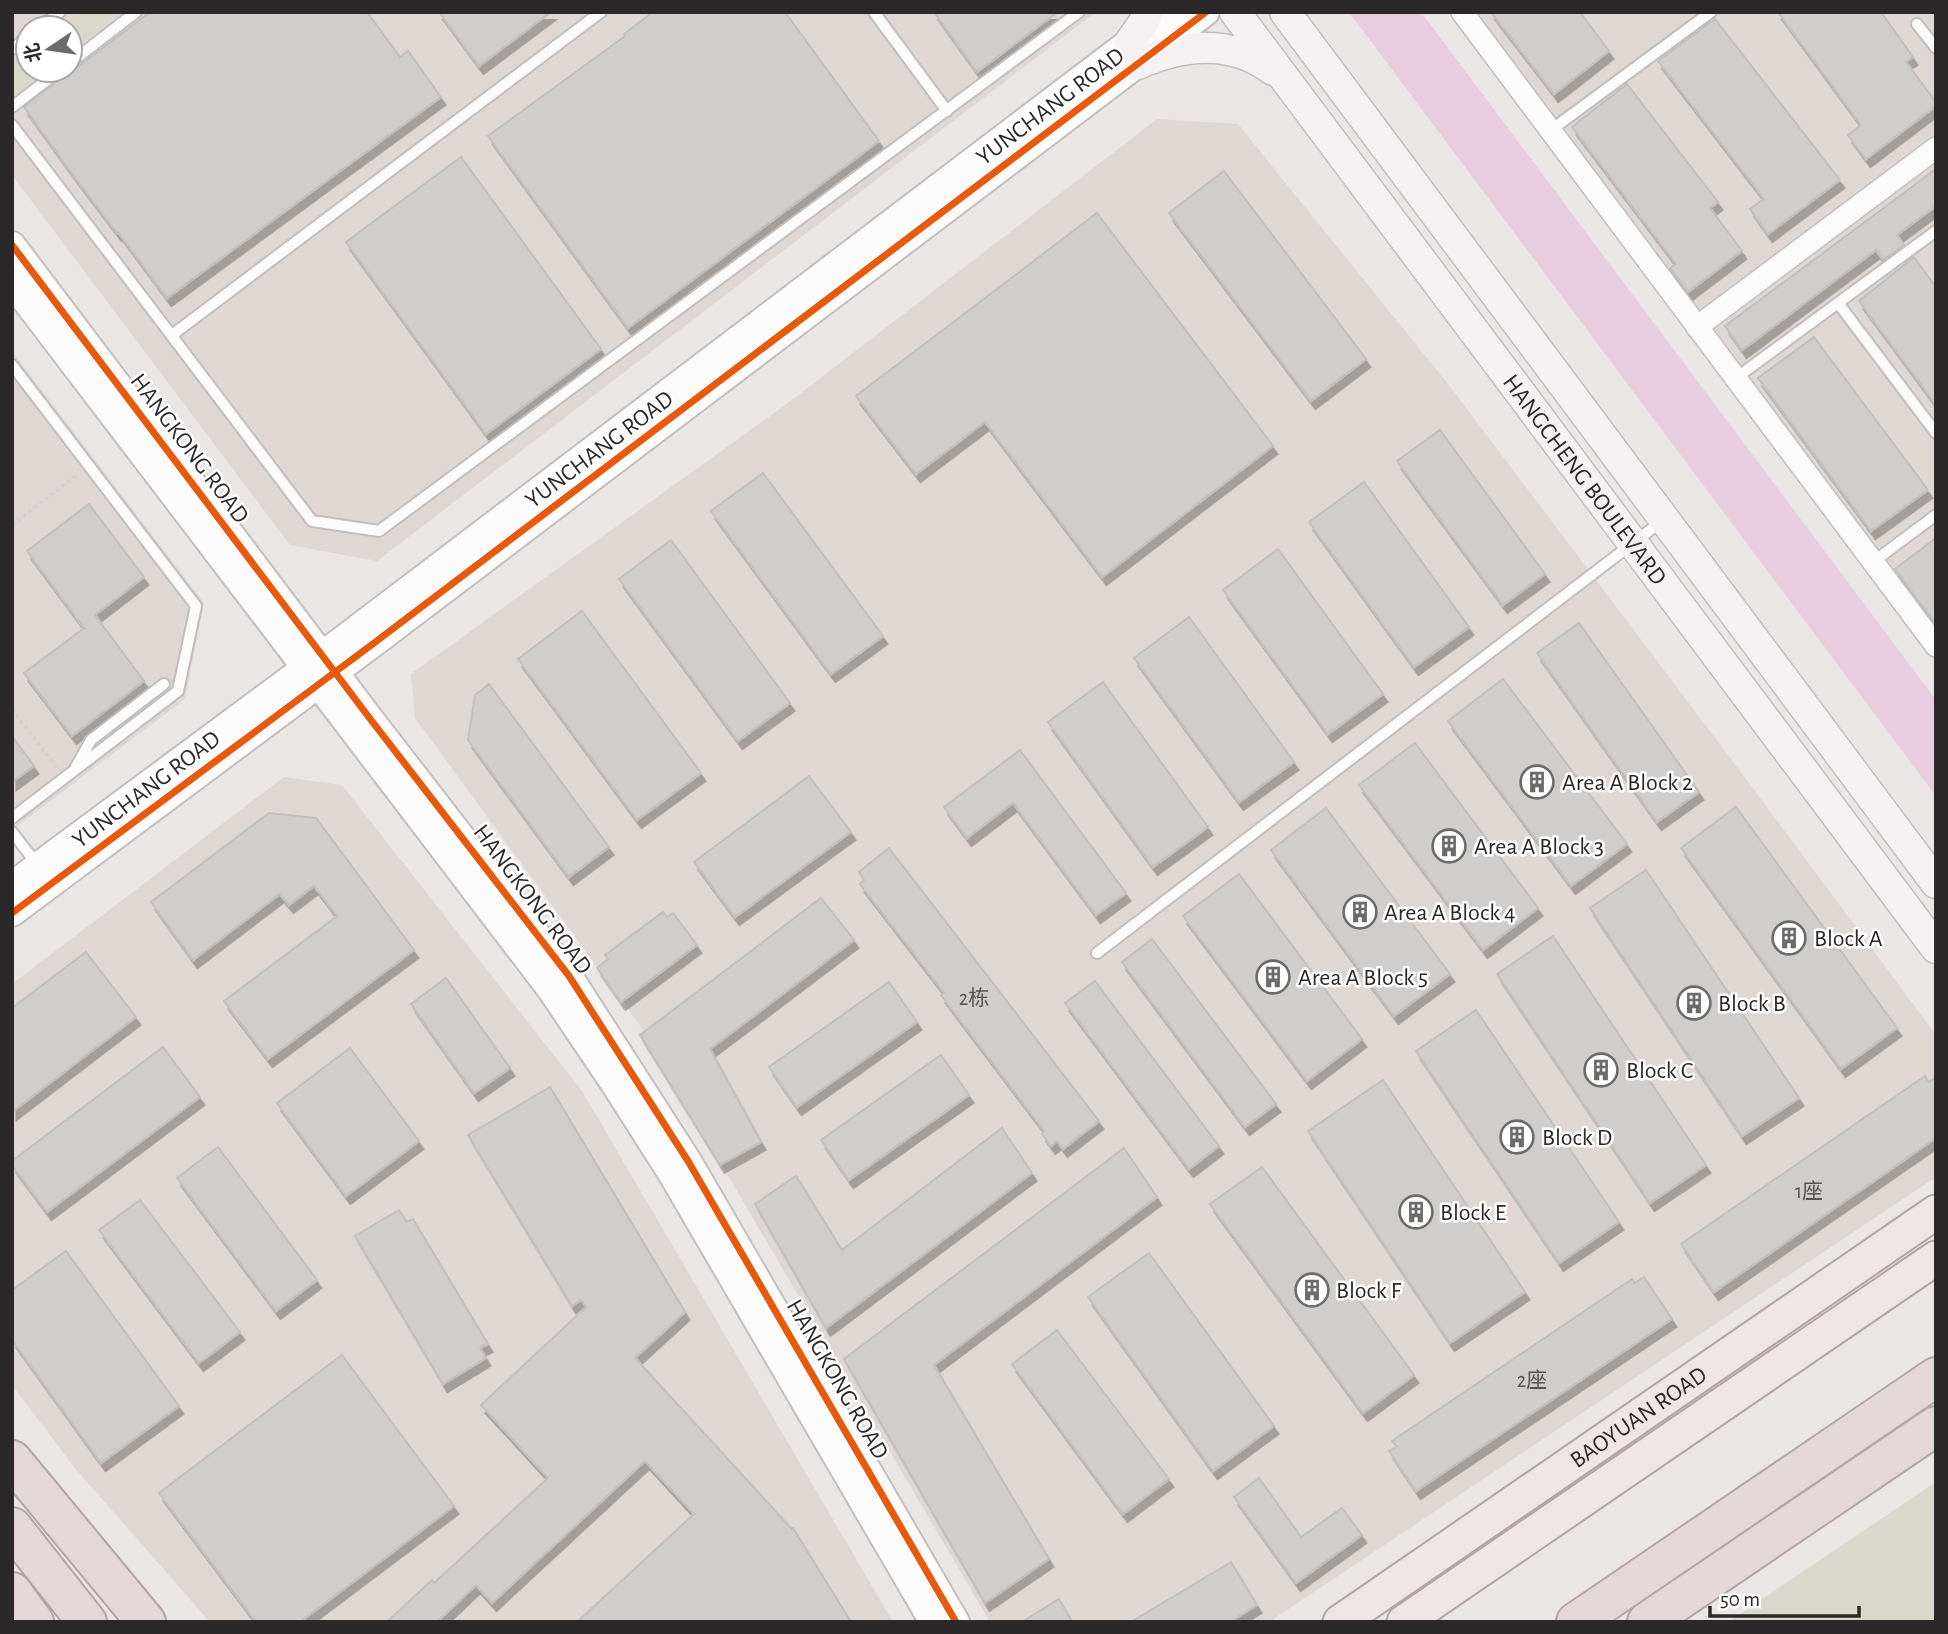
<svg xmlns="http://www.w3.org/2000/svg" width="1948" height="1634" font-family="'Alegreya Sans','Noto Sans SC',sans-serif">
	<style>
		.built { fill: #dfd7d4; fill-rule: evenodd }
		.green { fill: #d8d9ca }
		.water { fill: #e8cddf }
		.building { fill: #d0cecd; stroke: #c1c0be; stroke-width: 2; filter: url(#shadow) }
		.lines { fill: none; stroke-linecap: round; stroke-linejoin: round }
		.service-casing { stroke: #c1bfbe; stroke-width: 14 }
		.minor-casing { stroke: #c1bfbe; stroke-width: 24 }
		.tertiary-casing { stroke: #c1bfbe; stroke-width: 30 }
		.secondary-casing { stroke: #c1bfbe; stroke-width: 33 }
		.primary-casing { stroke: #b3a4a6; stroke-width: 37 }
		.motorway-casing { stroke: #b3a4a6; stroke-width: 42 }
		.path { stroke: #d1d1d1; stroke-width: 3.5; stroke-dasharray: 3.5 3.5; stroke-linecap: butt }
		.service { stroke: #fcfbfb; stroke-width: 10 }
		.minor { stroke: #fcfbfb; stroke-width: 21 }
		.tertiary { stroke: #fcfbfb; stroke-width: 26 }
		.secondary { stroke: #f5f0f1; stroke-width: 30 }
		.primary { stroke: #eee5e7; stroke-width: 33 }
		.motorway { stroke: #e4d7d9; stroke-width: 38 }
		.cycleway-casing { stroke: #fff; stroke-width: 11 }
		.cycleway { stroke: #e8590c; stroke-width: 7 }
		.labels { text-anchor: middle; stroke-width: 5; stroke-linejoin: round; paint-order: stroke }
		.number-label { font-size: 21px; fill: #555353 }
		.street-label { font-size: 24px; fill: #2a2828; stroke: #fff }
		.poi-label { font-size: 24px; fill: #2a2828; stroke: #fff; text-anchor: start }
	</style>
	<defs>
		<filter id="shadow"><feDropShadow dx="4.5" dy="8" stdDeviation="0" flood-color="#0004"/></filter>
	</defs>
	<rect width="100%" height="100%" fill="#e9e6e5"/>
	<g class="built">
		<path d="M12,12H1096L377,561L290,545L12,175ZM28,28H70V70H28Z"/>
		<polygon points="1462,12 1936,12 1936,646"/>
		<polygon points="1157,119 1238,124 1452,389 1746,779 1936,1035 1936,1177 1269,1622 990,1622 639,1024 415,718 411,674 784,406"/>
		<polygon points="12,351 204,603 185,699 12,830"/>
		<polygon points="284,777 342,785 582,1091 893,1622 210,1622 74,1467 12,1385 12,984"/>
	</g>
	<g class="green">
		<polygon points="81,12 120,12 70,51 70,28 60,28"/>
		<polygon points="28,53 28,70 45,70 12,95 12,65"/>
		<polygon points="1936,1482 1936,1622 1728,1622"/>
	</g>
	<polygon class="water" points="1349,12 1421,12 1936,700 1936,796"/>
	<g class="building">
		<polygon points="150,12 367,12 400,57 408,51 441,97 167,298 118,232 117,233 73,175 24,107 67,73 75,69"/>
		<polygon points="439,12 551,12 479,66"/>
		<polygon points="653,12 785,12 879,141 628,328 488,136 625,36 624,34"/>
		<polygon points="934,12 1058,12 977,72"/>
		<polygon points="1491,12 1580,12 1609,51 1554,94"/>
		<polygon points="1778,12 1881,12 1913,57 1906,62 1936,102 1936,106 1866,159 1848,135 1861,125"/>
		<polygon points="1715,19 1840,180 1768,234 1750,209 1764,199 1658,61"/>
		<polygon points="1627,84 1718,202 1710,208 1742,251 1688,292 1670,268 1676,264 1572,127"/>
		<polygon points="461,157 601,349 486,434 346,242"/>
		<polygon points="1936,169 1936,206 1897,235 1904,245 1883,260 1876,250 1742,350 1725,326"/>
		<polygon points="1224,171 1366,359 1311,401 1169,213"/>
		<polygon points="1097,213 1273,446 1102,577 985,422 916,474 856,396"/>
		<polygon points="1914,257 1936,287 1936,405 1859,301"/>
		<polygon points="1814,337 1928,490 1871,531 1758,378"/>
		<polygon points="1440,430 1545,574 1503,605 1397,461"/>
		<polygon points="763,473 883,636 831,674 711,511"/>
		<polygon points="1364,482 1469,627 1414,667 1309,522"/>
		<polygon points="89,504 144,577 95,615 144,681 72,736 24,673 84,628 27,551"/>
		<polygon points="1936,538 1936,624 1895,569"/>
		<polygon points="671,540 790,703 738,741 619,579"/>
		<polygon points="1278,549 1383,694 1328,734 1223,590"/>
		<polygon points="582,611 701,773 637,820 518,659"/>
		<polygon points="1189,617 1294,762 1239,802 1134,658"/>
		<polygon points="1579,623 1699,792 1657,822 1537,653"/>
		<polygon points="1503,679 1627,844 1571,886 1448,721"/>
		<polygon points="1103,682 1208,827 1153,867 1048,722"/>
		<polygon points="489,684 609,847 569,877 468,740 475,695"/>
		<polygon points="12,736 34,766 12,782"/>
		<polygon points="1415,743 1538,908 1483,950 1359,785"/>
		<polygon points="1020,750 1126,893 1096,915 1013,803 967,838 944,807"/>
		<polygon points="809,776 851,832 735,917 694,862"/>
		<polygon points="1736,807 1897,1028 1841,1069 1681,848"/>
		<polygon points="1326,808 1450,974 1394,1016 1271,850"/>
		<polygon points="269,813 316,818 414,950 268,1059 224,1001 337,916 314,886 289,905 280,894 193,960 151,902"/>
		<polygon points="889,848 1099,1121 1063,1149 1057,1141 1051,1146 1042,1134 1044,1131 941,995 944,993 860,884 864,880 859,872"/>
		<polygon points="1646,870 1799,1098 1742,1136 1590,908"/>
		<polygon points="1239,874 1362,1039 1307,1081 1183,916"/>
		<polygon points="821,898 854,940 710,1049 761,1142 720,1165 640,1035"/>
		<polygon points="663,912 667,917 673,913 697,945 621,1002 597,968 608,959 605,955"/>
		<polygon points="1553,936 1706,1165 1650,1203 1497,974"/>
		<polygon points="1152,939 1276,1104 1245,1127 1122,962"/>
		<polygon points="86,952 136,1017 12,1112 12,1008"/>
		<polygon points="446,978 510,1068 474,1093 411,1004"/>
		<polygon points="1095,981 1219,1146 1189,1169 1065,1003"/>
		<polygon points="889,982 917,1022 797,1107 769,1067"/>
		<polygon points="1476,1010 1619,1222 1559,1263 1416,1051"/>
		<polygon points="163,1047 200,1097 47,1212 12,1165 12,1161"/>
		<polygon points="350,1048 419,1141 346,1196 277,1103"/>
		<polygon points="941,1055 969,1095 849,1180 821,1140"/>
		<polygon points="1925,1076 1929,1082 1936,1077 1936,1138 1714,1292 1681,1244"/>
		<polygon points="1383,1080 1525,1292 1450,1343 1308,1131"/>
		<polygon points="550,1087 685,1312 635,1358 792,1529 793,1528 851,1622 577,1622 694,1514 645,1461 492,1603 476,1585 437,1622 387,1622 432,1580 434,1583 548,1478 481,1405 586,1307 581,1300 572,1306 468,1135"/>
		<polygon points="1002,1128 1032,1173 826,1328 755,1204 796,1176 842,1250"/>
		<polygon points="218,1147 317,1280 276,1311 177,1178"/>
		<polygon points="1124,1148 1157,1197 934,1365 1049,1559 985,1603 844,1359"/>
		<polygon points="1262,1167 1414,1375 1363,1413 1210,1204"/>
		<polygon points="140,1200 240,1332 199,1363 99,1230"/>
		<polygon points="399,1210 407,1222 413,1219 488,1344 480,1348 486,1358 443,1384 355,1236"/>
		<polygon points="66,1251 179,1406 101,1463 12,1340 12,1290"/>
		<polygon points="1149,1253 1274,1426 1213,1471 1088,1297"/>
		<polygon points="1644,1277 1672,1319 1416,1491 1389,1451 1397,1447 1392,1441 1632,1279 1635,1283"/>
		<polygon points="1057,1330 1169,1479 1123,1514 1012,1364"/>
		<polygon points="342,1355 454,1506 300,1622 256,1622 159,1493"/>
		<polygon points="1259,1478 1301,1537 1342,1508 1362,1535 1296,1583 1234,1497"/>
		<polygon points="1231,1562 1257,1605 1230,1622 1131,1622"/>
		<polygon points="1059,1599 1072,1622 1022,1622"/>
	</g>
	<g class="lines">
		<defs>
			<g id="service">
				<polyline points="874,12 947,111"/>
				<polyline points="1917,24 1936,48"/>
				<polyline points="39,28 60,12"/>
				<polyline points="12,49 28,37"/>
				<polyline points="70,63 136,12"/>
				<polyline points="12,107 60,70"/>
				<polyline points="12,125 312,521 379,531 1079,12"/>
				<polyline points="1551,130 1711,12"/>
				<polyline points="1838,303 1936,433"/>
				<polyline points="172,335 601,12"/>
				<polyline points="12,365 196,606 178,691 12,818"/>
				<polyline points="1736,378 1936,231"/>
				<polyline points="1873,562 1936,515"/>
				<polyline points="76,767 91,740 164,684"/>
				<polyline points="12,832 37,864"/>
				<polyline points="1097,953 1662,521"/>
			</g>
			<g id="minor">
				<polyline points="1462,12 1936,646"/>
				<polyline points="1697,327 1936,148"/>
			</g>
			<g id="tertiary">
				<polyline points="12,245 371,720 569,976 688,1161 956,1622"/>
				<polyline points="12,283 551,990 615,1085 671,1173 933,1622"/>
				<polyline points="12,885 305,668 1169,12"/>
				<polyline points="12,913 374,643 1206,12"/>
			</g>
			<g id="secondary">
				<path id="s1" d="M1235,12L1936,948"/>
				<polyline points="1285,12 1936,883"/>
				<polyline points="1130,42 1144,22 1147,12"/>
				<path d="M1138,64C1183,44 1232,39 1273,70"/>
			</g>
			<g id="primary">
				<path id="s2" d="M1340,1622L1936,1212"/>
				<polyline points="1404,1622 1936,1258"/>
			</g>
			<g id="motorway">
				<polyline points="12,1460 146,1622"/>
				<polyline points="12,1527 87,1622"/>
				<polyline points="12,1592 34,1622"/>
				<polyline points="1576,1622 1936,1377"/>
				<polyline points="1647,1622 1936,1426"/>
			</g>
		</defs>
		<use href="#service" class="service-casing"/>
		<use href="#minor" class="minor-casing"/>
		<use href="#tertiary" class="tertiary-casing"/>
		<use href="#secondary" class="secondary-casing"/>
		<use href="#primary" class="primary-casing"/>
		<use href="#motorway" class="motorway-casing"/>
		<g class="path">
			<polyline points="12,525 77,475"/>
			<polyline points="12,709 57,768"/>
		</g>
		<use href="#service" class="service"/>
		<use href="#minor" class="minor"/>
		<use href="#tertiary" class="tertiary"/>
		<use href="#secondary" class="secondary"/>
		<use href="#primary" class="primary"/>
		<use href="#motorway" class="motorway"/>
		<defs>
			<g id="cycleway">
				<polyline points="12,245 371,720 569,976 688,1161 956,1622"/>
				<polyline points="12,913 374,643 1206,12"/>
			</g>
		</defs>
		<use href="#cycleway" class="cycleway-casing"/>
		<use href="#cycleway" class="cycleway"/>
	</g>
	<defs>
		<symbol id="building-ring" viewBox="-11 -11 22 22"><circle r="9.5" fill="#fff" stroke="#6d6a6a" stroke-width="1.5"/><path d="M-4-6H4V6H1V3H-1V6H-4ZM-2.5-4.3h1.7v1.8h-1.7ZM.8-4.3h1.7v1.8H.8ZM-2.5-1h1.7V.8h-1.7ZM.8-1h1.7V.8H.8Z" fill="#6d6a6a"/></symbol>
	</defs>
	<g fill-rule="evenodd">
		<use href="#building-ring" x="1518" y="763" width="38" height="38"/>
		<use href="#building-ring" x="1430" y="827" width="38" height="38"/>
		<use href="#building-ring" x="1341" y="893" width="38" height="38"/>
		<use href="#building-ring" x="1770" y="919" width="38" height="38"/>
		<use href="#building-ring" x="1254" y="958" width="38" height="38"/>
		<use href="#building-ring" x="1675" y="984" width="38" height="38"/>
		<use href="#building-ring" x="1582" y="1051" width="38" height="38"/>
		<use href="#building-ring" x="1498" y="1118" width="38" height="38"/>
		<use href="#building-ring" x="1397" y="1193" width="38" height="38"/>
		<use href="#building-ring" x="1293" y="1271" width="38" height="38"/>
	</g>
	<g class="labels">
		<g class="number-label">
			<text x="974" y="1005">2栋</text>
			<text x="1809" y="1198">1座</text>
			<text x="1532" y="1387">2座</text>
		</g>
		<g class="street-label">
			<text transform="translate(1050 106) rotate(-37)" y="8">YUNCHANG ROAD</text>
			<text transform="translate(190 448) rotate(53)" y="8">HANGKONG ROAD</text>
			<text transform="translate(599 449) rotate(-37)" y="8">YUNCHANG ROAD</text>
			<text dy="8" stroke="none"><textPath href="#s1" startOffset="584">HANGCHENG BOULEVARD</textPath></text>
			<text transform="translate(146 789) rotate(-37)" y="8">YUNCHANG ROAD</text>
			<text transform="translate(533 899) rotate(53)" y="8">HANGKONG ROAD</text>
			<text transform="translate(838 1379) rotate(60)" y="8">HANGKONG ROAD</text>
			<text dy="8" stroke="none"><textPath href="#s2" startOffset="362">BAOYUAN ROAD</textPath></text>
		</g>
		<g class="poi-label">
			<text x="1562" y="790">Area A Block 2</text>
			<text x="1474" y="854">Area A Block 3</text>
			<text x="1384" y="920">Area A Block 4</text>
			<text x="1814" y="946">Block A</text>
			<text x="1298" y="985">Area A Block 5</text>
			<text x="1718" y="1011">Block B</text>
			<text x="1626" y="1078">Block C</text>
			<text x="1542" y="1145">Block D</text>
			<text x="1440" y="1220">Block E</text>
			<text x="1336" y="1298">Block F</text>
		</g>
	</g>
	<rect width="1948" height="1634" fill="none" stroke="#2a2828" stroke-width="28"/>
	<g transform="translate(49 49) rotate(257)"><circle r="33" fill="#ffffff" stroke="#aaa9a9" stroke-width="2"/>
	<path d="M0-5L12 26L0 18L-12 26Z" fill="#6d6a6a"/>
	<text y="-10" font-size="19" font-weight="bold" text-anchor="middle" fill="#2a2828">北</text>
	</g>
	<path d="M1710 1606v10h149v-10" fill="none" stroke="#2a2828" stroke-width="3.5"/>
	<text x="1720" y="1606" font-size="21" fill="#2a2828" stroke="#ffffff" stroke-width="5" paint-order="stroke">50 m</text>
</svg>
